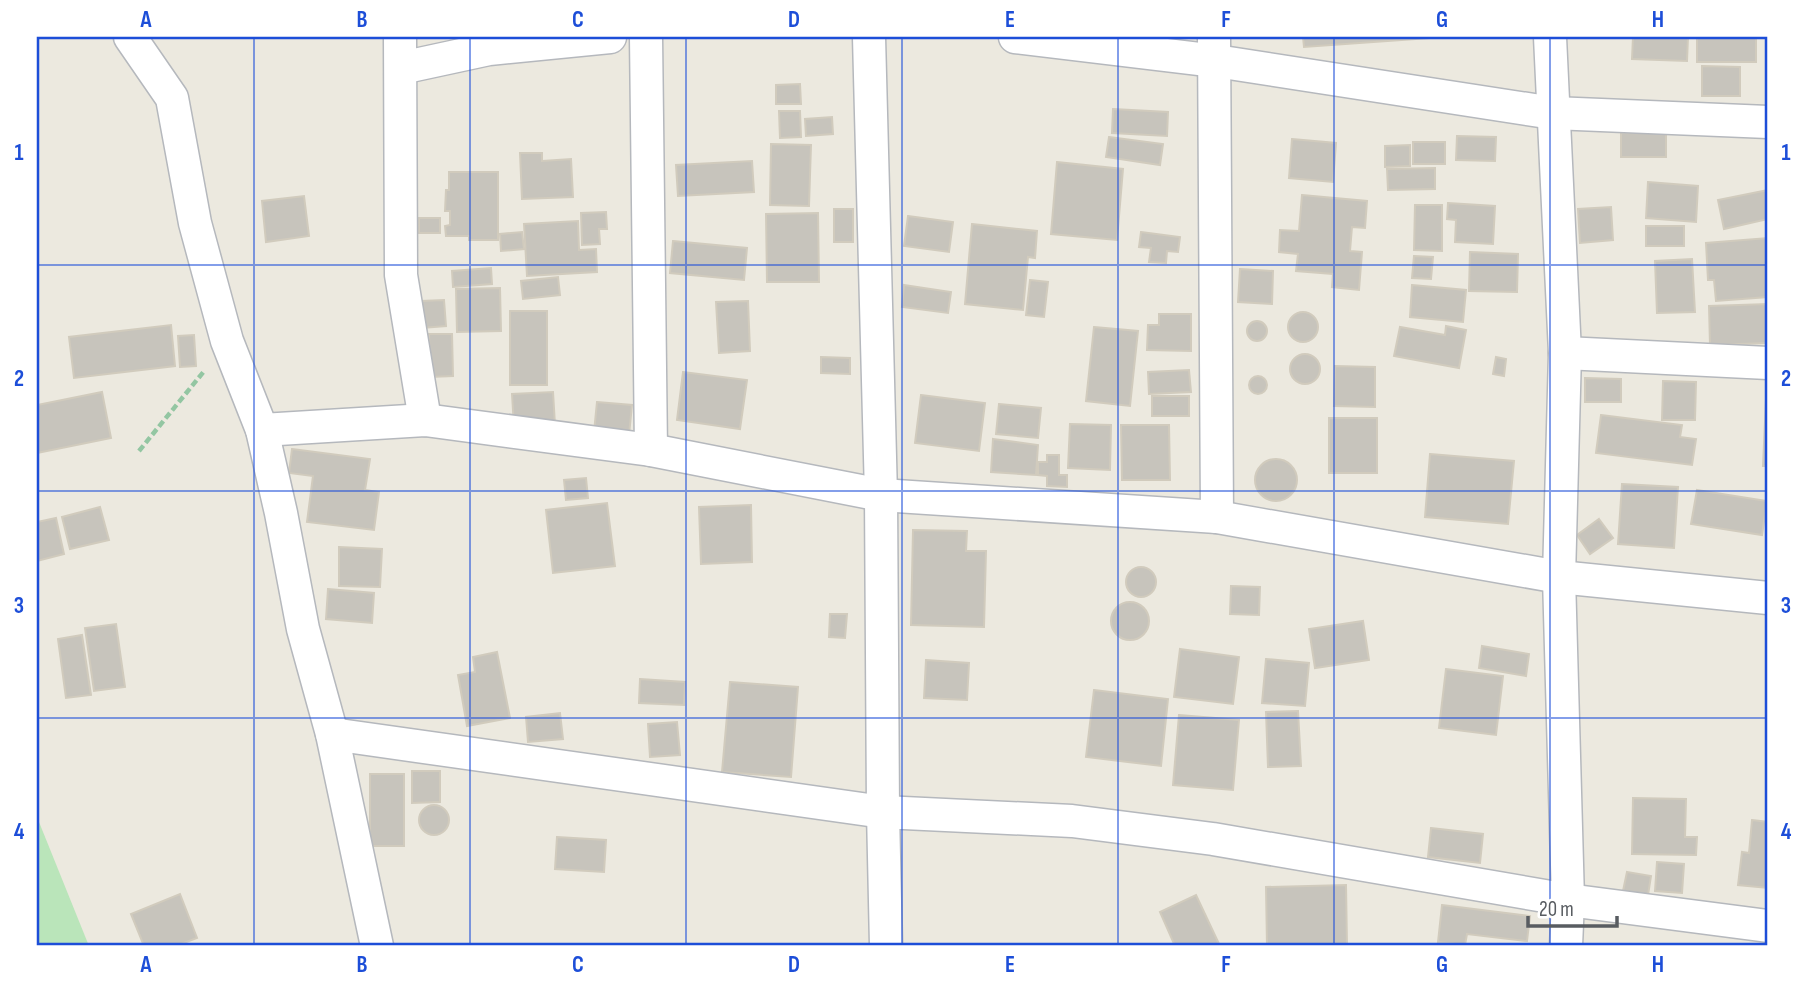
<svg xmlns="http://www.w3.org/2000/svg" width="1805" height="983" font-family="'Sofia Sans Condensed',sans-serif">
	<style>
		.green { fill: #bae5ba }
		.building { fill: #c7c4bc; stroke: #d1cbbd; stroke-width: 2 }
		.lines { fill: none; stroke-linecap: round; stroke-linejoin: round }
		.street-casing { stroke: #b5b8bd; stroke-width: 35 }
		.path { stroke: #93c6a2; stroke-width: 4.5; stroke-dasharray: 7 3.5; stroke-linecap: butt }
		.street { stroke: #fff; stroke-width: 32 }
		.grid { fill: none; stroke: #1d4ed8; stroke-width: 2; stroke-opacity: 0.55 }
		.neatline { fill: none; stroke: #1d4ed8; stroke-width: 2.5 }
		.grid-label { font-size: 23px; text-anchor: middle; font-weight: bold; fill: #1d4ed8 }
	</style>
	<rect width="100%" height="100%" fill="#ece9df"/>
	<polygon class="green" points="37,817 89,946 37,946"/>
	<g class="building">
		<polygon points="1303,37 1444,37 1304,47"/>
		<polygon points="1633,37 1688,37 1687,61 1632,59"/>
		<rect x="1697" y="37" width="59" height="25"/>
		<polygon points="1702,66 1740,67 1740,96 1702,96"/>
		<polygon points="800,84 801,104 776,104 776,85"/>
		<polygon points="1113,109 1168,112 1167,136 1112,133"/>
		<polygon points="779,111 800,111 801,137 780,138"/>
		<polygon points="832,117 833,134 806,136 805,119"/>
		<rect x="1621" y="133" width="45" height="24"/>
		<polygon points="1457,136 1496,137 1495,161 1456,160"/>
		<polygon points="1109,137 1163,144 1160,165 1106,157"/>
		<polygon points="1292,139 1336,143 1333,182 1289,178"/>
		<rect x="1413" y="142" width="32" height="22"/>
		<polygon points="771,144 811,145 809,206 770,205"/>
		<polygon points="1410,145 1410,166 1385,167 1385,146"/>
		<polygon points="520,153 542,153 542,161 571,159 573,197 522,199"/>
		<polygon points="752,161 754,192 678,196 676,165"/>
		<polygon points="1057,162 1123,169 1117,240 1051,234"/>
		<polygon points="1435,168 1435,189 1388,190 1387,169"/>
		<polygon points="449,172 498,172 498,240 469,240 469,236 446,236 445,226 450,225 450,211 445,211 446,190 449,190"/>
		<polygon points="1648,182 1698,186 1696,222 1646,218"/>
		<polygon points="1768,190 1768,219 1724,229 1718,200"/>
		<polygon points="1302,195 1367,201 1365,228 1352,227 1350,251 1362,252 1359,290 1332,287 1333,274 1296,271 1298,254 1279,252 1280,230 1299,231"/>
		<polygon points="304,196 309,236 266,242 262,201"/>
		<polygon points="1448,203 1495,206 1493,244 1455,242 1456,220 1447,219"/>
		<polygon points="1415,205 1442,205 1442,251 1414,250"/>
		<polygon points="1611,207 1613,240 1580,243 1578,209"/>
		<rect x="834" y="209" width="19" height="33"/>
		<polygon points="606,212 607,229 599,229 600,244 582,245 581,213"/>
		<polygon points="818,213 819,282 767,282 766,214"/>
		<polygon points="908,216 953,222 949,252 904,246"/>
		<rect x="419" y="218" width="21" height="15"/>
		<polygon points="578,221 579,250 596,249 597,272 527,276 524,224"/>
		<polygon points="972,224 1037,231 1035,258 1028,257 1023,310 965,304"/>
		<rect x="1646" y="226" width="38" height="20"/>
		<polygon points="522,232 524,249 501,251 500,234"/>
		<polygon points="1141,232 1180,237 1178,252 1167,251 1166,263 1149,262 1151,248 1139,247"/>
		<polygon points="1768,238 1768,297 1716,301 1714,280 1708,280 1706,243"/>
		<polygon points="673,241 747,248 744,280 670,273"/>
		<polygon points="1470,252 1518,254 1517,292 1469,291"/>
		<polygon points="1414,256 1433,257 1431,279 1412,278"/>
		<polygon points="1692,259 1695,312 1657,313 1655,261"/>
		<polygon points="491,268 492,284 453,287 452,271"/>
		<polygon points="1240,269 1273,271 1272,304 1238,302"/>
		<polygon points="558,277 560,295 523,299 521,281"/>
		<polygon points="1030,280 1048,282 1044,317 1026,315"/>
		<polygon points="904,285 951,292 948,313 902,307"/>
		<polygon points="1412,285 1466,290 1463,322 1410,317"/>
		<polygon points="500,288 501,331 457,332 456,289"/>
		<polygon points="444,300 446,326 422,328 421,301"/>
		<polygon points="748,301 750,351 719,353 716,302"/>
		<polygon points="1768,304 1768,343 1710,345 1709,306"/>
		<rect x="510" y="311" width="37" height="74"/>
		<circle cx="1303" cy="327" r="15"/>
		<polygon points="1159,314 1191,314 1191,351 1147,350 1148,325 1159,325"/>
		<circle cx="1257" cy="331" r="10"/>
		<polygon points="171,325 175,366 74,378 69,337"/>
		<polygon points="1446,326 1466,330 1459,368 1394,356 1400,327 1445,335"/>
		<polygon points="1094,327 1138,331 1130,406 1086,401"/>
		<polygon points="429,334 452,334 453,376 430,377"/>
		<polygon points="194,335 196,366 180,367 178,336"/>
		<circle cx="1305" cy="369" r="15"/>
		<polygon points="821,357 850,358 850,374 821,373"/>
		<polygon points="1496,357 1506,359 1504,376 1493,374"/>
		<polygon points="1335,366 1375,367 1375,407 1334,406"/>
		<polygon points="1189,370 1191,392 1149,394 1148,372"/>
		<polygon points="683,372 747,380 740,429 677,420"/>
		<circle cx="1258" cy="385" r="9"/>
		<polygon points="1585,378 1621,379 1621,402 1585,402"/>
		<polygon points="1663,381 1696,382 1695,420 1662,420"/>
		<polygon points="102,392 111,438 37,453 37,405"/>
		<polygon points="553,392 555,425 514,427 512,394"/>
		<polygon points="921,395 985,403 979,451 915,443"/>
		<rect x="1152" y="396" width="37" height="20"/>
		<polygon points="1766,399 1768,399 1768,466 1763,466"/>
		<polygon points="597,402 632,405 629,435 594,432"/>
		<polygon points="999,404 1041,408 1038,438 996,434"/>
		<polygon points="1601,415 1682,425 1680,437 1696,439 1692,465 1596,453"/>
		<rect x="1329" y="418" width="48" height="55"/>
		<polygon points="1070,424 1111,425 1110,470 1068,468"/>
		<polygon points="1121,425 1169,425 1170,480 1122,480"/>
		<polygon points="993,439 1038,445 1036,475 991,472"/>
		<polygon points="292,449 370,459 365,490 379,492 374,530 307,522 313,476 289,473"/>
		<polygon points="1430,454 1514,461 1508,524 1425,517"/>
		<polygon points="1047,455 1059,455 1059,475 1067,475 1067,487 1047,486 1047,476 1038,475 1038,462 1047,462"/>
		<circle cx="1276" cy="480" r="21"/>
		<polygon points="586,478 588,498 566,500 564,480"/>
		<polygon points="1622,484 1678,487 1674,548 1618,544"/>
		<polygon points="1697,490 1767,501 1762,535 1691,524"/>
		<polygon points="607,503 615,566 553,573 546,510"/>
		<polygon points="751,505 752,562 701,564 699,507"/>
		<polygon points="100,507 109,540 70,549 62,517"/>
		<polygon points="56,518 64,554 37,561 37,522"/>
		<polygon points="1599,519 1613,538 1590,554 1577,535"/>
		<polygon points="913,530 967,531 966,551 986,551 984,627 911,625"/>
		<polygon points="339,547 382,549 380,587 339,586"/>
		<circle cx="1141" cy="582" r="15"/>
		<polygon points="1231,586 1260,587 1259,615 1230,614"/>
		<polygon points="328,589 374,593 372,623 326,619"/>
		<circle cx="1130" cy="621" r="19"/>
		<polygon points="830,614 847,614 845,638 829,637"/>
		<polygon points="1363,621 1369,660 1315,668 1309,629"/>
		<polygon points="116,624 125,687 94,691 85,628"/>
		<polygon points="82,635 91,695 66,698 58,639"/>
		<polygon points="1482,646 1529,654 1526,676 1479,668"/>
		<polygon points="1180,649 1239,657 1233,704 1174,697"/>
		<polygon points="497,652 510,718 467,726 458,675 475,672 473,657"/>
		<polygon points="1266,659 1309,663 1305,706 1262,703"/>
		<polygon points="926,660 969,663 967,700 924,698"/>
		<polygon points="1446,669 1503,676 1496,735 1439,728"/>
		<polygon points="640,679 685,682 684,705 639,703"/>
		<polygon points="730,682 798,687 791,777 722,772"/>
		<polygon points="1094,690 1168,699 1161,766 1086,757"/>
		<polygon points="1298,711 1301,766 1268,767 1266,712"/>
		<polygon points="560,713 563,739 528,742 526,717"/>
		<polygon points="1179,715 1239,720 1233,790 1173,785"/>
		<polygon points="677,722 680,755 650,757 648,724"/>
		<polygon points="412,771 440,771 440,802 412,803"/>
		<rect x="370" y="774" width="34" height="72"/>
		<polygon points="1633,798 1686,799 1685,837 1697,837 1696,855 1632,854"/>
		<circle cx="434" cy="820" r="15"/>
		<polygon points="1752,820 1768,822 1768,888 1738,885 1742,852 1749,853"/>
		<polygon points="1431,828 1483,834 1480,863 1428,857"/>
		<polygon points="557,837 606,840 604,872 555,869"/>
		<polygon points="1657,862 1684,864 1682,893 1655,891"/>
		<polygon points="1627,872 1651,876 1648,895 1623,891"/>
		<polygon points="1346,885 1347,946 1267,946 1266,887"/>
		<polygon points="180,894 197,938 176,946 144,946 131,914"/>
		<polygon points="1196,895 1220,946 1175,946 1160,912"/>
		<polygon points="1442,905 1530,916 1527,941 1467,934 1465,945 1438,942"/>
	</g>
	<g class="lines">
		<defs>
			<g id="street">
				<polyline points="130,37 172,98 195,223 227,341 262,430 281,513 303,629 332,734 377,946"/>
				<polyline points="400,37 401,275 425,420"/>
				<polyline points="646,37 651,450"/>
				<polyline points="1015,37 1216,61 1553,113 1768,122"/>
				<polyline points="1214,37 1217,517"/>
				<polyline points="1550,37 1565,353 1559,577 1568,900 1566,946"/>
				<polyline points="401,68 489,49 610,37"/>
				<polyline points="1565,353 1768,363"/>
				<polyline points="262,430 425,420 651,450 881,495 1217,517 1559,577 1768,598"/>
				<polyline points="332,734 883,812 881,495 869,37"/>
				<polyline points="886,946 883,812 1072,821 1213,839 1568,900 1768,926"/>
			</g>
		</defs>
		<use href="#street" class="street-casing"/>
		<polyline class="path" points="139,451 205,370"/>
		<use href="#street" class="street"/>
	</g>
	<path class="grid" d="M254,37V946M470,37V946M686,37V946M902,37V946M1118,37V946M1334,37V946M1550,37V946M37,265H1768M37,491H1768M37,718H1768"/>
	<rect width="1805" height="983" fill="none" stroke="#ffffff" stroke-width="77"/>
	<path d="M1528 916v10h89v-10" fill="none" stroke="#585c61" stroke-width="3.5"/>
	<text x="1539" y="916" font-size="21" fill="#585c61" stroke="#ffffff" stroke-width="5" paint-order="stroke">20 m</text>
	<rect x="38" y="38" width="1728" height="906" class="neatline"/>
	<g class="grid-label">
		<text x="146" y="27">A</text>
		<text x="362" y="27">B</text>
		<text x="578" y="27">C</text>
		<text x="794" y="27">D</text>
		<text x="1010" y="27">E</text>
		<text x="1226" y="27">F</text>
		<text x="1442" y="27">G</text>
		<text x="1658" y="27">H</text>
		<text x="19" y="160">1</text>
		<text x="1786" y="160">1</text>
		<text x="19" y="386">2</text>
		<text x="1786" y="386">2</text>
		<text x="19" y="613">3</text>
		<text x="1786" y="613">3</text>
		<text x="19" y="839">4</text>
		<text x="1786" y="839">4</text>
		<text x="146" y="972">A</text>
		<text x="362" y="972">B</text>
		<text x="578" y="972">C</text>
		<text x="794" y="972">D</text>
		<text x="1010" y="972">E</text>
		<text x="1226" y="972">F</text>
		<text x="1442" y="972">G</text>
		<text x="1658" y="972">H</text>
	</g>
</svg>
